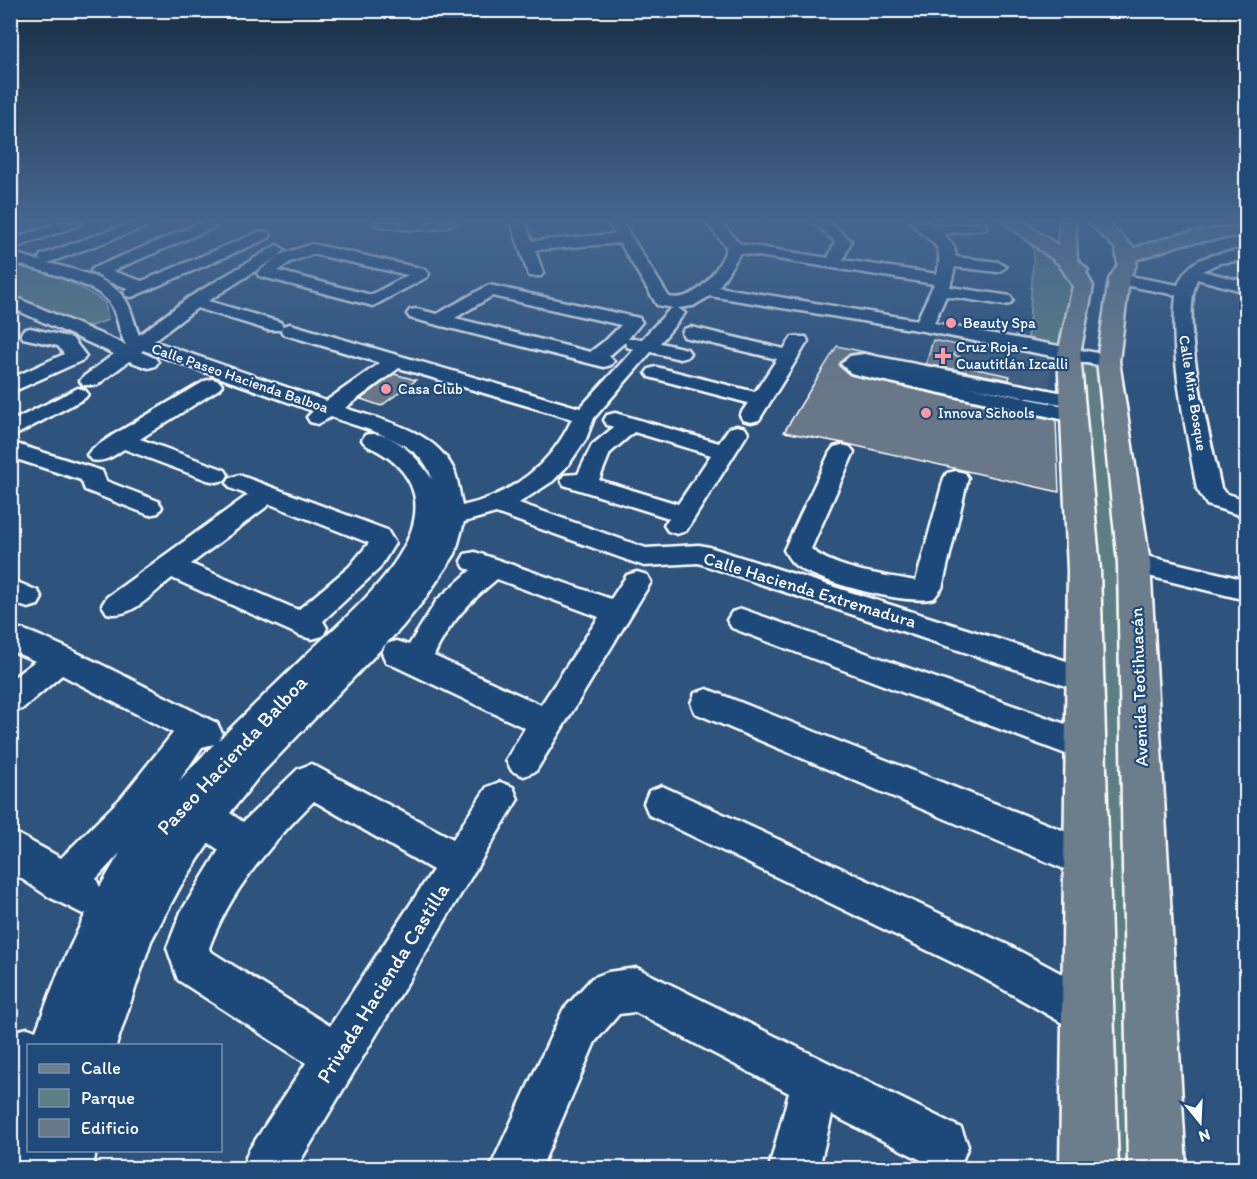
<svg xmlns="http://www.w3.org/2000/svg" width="1257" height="1179" font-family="Itim,sans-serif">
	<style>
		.built { fill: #405e80 }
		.green { fill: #5d7f83; stroke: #aebfc1; stroke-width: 1.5 }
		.building { fill: #697888; stroke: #fff; stroke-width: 1.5 }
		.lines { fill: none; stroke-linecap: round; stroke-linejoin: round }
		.minor-casing { stroke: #fff; stroke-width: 5 }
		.major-casing { stroke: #fff; stroke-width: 5 }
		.minor { fill: #1f4a7a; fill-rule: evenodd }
		.major { fill: #6c7d8b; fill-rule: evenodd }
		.poi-dot { fill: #ff9aa2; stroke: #1f4a7a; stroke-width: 2 }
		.labels { text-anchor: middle; stroke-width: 4.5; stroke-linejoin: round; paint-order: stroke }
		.far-poi-label { font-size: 15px; fill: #fff; stroke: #1f4a7a; text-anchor: start }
		.far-street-label { font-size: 15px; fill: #fff; stroke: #1f4a7a }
		.street-label { font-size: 18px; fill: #fff; stroke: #1f4a7a }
		.near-street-label { font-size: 21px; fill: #fff; stroke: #1f4a7a }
	</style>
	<rect width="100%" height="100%" fill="#2e537d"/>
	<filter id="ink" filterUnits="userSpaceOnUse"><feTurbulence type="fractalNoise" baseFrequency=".0167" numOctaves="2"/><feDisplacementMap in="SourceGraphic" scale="12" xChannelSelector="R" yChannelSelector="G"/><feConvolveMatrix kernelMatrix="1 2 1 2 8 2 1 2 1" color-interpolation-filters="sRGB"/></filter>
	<g filter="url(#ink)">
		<polygon class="built" points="935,335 1052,356 1049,390 925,365"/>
		<g class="green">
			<polygon points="1026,237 1044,243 1078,286 1065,346 1028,339 1034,250"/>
			<path d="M11,263C42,269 80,284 105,303L108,320L91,326L84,325L11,295Z"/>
			<polygon points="1080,365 1087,365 1100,370 1102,375 1132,728 1146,1168 1098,1168 1092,665"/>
		</g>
		<g class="building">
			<polygon points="933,340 957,345 954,355 960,357 957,365 1010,376 1009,380 926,364"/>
			<polygon points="837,346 874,354 864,352 850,354 840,362 839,366 850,375 1056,420 1059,492 843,443 784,432"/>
			<polygon points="394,374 416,380 381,406 361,399"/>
		</g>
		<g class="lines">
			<defs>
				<g id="minor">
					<polygon points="61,222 81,222 79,225 23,245 18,247 10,242 13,239"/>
					<path d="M133,222H153L151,225L48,263C72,269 110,277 125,299C132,309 134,324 139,335L188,298L277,245L285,250L279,255L312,244L424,269L429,274L427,277L373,306L259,276L257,273L277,257L208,301L280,322L283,326L280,330H268L197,308L154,341L326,401L380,363L283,334L281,330L283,326L290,324L580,408L634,349L627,347L625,342L609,356L614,361L611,365L604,367L410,318L407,314L410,310L416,309L437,314L489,285L639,318L642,322L628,339H642L670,309L673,308L657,305L620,243L535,250L543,273L541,276H529L511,222H525L532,241L615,234L608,222H622L669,297C697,303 718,270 727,248L706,222H720L740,244L828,258L835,242L814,222H829L851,241L843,260L937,274C946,237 926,244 911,222H927L934,226L985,223L987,226L985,229L944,234L954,247L956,257L998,262L1006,267L998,272L955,267L950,287L1004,295L1010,296L1013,300L1010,304L1004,305L946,296L934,323L1108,355L1115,357L1118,361L1115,365L1108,367L923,331L710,296L693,306L678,308L685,313L660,343L687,349L690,353L687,357L680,359L651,352L594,418L586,439L569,464L553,481L519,503L646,548L699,545L709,547L1098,671L1103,680L1098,689L1087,693L698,563L644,566L496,513L464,522L455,554L424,600L402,627L260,775L230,813L243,822L298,769L311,764L453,839L487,787L500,782L513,787L518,799L296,1168H242L249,1150L306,1063L178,980L167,948L181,912L219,850L209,843L180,887L151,941L116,1046H28V1150H96L93,1168H10V1032L28,1028L36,1031L59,971L86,913L83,914L49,897L10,871V830L61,858L121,798L173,733L62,675L22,709L10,712V680L35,661L10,650V627C29,624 188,709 217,723L222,733L219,740C247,712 275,685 304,657C341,621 428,553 414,494C409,474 393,459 376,450C370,447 366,446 362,440L365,435C392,428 418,458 432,479C424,441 363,429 331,417L318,424L310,422L307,417L313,411L143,350L141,352L155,358L158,362L155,366L148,368L129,361L97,385H83L80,381L83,377L114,354L10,307V295L126,345C119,335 118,314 110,303C95,282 34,269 10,262V252L41,261L39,258L41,255ZM740,253L934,284L917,320L719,287ZM313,254L408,275L371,295L278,271L290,262ZM492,296L621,325L607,339L590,352L455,318ZM399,368L572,419C551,465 511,495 462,506C460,495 458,481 454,470C434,429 383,421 345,408ZM214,744L179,781L202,747ZM314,801L433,870L330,1026L210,951L209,948C230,890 272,843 314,801ZM120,853L100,887L96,879Z"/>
					<polygon points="203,222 219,223 217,226 112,271 142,281 259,232 269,232 271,235 269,238 132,297 126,296 124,292 128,288 109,282 91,271 93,268"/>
					<path d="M374,222H455C443,234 392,229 376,225Z"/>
					<path d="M1246,250V260L1219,263L1202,271L1246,282V292L1197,279C1179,326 1211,438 1221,488L1225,493L1246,500V517L1207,505L1197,489C1186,425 1169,360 1176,295L1119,284L1111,279L1119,274L1178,285C1191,254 1216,254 1246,250Z"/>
					<polygon points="691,327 784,349 792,337 806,337 808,341 759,420 751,422 743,420 740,415 748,403 649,377 646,373 649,369 656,367 755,392 777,359 684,337 682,333 684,329"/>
					<polygon points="30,328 72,338 86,356 83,360 10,393 10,379 64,354 58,346 23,338 21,334 23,330"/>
					<polygon points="864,354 1079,396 1083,400 1079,404 1072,406 965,386 1074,408 1082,410 1085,415 1082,420 1074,422 858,375 851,373 841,364 850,356"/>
					<path d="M212,379L219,381L222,385L219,389L140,439L225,470L228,475L225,480L216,482L207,480L124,449C113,456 105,463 91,460L87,455L91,450L113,435L205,381Z"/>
					<polygon points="78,388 85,390 88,394 85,398 10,438 10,422"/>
					<path d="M615,413L719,443L729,428L737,426L745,428L748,433L686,531L677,534L668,531L664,525L669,518L564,485L561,480L564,475L578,474L592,445L614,427L607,425L604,420L607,415ZM634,432L711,455L678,504L599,480L610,453Z"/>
					<polygon points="10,442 102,471 106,481 158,501 162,507 158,513 149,515 85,490 81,480 10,457"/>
					<path d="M842,445L850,447L854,452L811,549C835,570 885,575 916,581L944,478L947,473L956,471L965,473L968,478L942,588L934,598C908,606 817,582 795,565C790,561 787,555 784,550L830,452L834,447Z"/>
					<path d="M239,475L387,530L395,543L379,569L323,621L327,628L323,636L312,639L301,636L172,578C154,592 131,620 107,613L102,605L107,597L248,495L230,488L227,483L230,478ZM270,504L369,543L349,567L298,610L191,564Z"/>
					<path d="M475,552L611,599L627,575L637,572L647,575L651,582L536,771L524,776L512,771L506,760L525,728L386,662L382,653L386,644L397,641L409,645L437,600L471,570L465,568L461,561L465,554ZM497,579L599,617L541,705L434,656C448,624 470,601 497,579Z"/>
					<polygon points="1134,553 1246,580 1246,600 1124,570 1120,563 1124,556"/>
					<polygon points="10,579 38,591 42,598 38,605 28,608 10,602"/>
					<polygon points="742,609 1099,736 1104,747 1099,758 1087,762 732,628 727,620 732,612"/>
					<polygon points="707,689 1102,846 1107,860 1102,874 1088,879 695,713 691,703 695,693"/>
					<polygon points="662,786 1008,945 1105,997 1111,1013 1105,1029 1089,1035 1073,1029 978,975 649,815 644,803 649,791"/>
					<polygon points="637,968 961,1128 968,1146 961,1164 949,1168 937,1168 832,1115 819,1168 769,1168 789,1093 635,1012 619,1014 595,1042 541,1168 490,1168 563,1010 592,978 608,972"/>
				</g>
				<g id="major">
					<polygon points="1004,222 1023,222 1059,246 1059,222 1075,222 1077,260 1088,270 1086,273 1093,286 1080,354 1100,570 1118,1168 1060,1168 1068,570 1058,354 1073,286 1059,264"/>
					<polygon points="1089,222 1106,222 1134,248 1180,234 1246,225 1246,235 1183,244 1136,260 1136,265 1129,279 1119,361 1150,563 1186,1168 1128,1168 1118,563 1097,361 1109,279 1118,265 1116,249"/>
				</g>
			</defs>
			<use href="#minor" class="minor-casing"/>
			<use href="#major" class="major-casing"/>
			<use href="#minor" class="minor"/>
			<use href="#major" class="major"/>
		</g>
	</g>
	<linearGradient id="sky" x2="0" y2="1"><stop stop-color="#192e45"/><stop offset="0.57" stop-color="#46668f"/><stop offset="1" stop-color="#46668f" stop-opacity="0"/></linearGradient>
	<rect width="1257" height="387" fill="url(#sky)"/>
	<g class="poi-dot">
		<circle cx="951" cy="323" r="6"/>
		<path d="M940 347h6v6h6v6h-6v6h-6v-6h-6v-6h6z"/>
		<circle cx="386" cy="389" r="6"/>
		<circle cx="926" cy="413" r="6"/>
	</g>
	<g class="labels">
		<g class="far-poi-label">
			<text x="963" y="328">Beauty Spa</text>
			<text x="956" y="352">Cruz Roja -<tspan x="956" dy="17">Cuautitlán Izcalli</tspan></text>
			<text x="398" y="394">Casa Club</text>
			<text x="938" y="418">Innova Schools</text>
		</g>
		<g class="far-street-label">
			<text transform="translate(240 378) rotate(19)" y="5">Calle Paseo Hacienda Balboa</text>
			<text transform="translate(1193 393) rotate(81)" y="5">Calle Mira Bosque</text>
		</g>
		<g class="street-label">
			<text transform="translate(810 590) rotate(17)" y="6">Calle Hacienda Extremadura</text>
			<text transform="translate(1139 687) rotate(-92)" y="6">Avenida Teotihuacán</text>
		</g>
		<g class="near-street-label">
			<text transform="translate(232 755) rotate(-47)" y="7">Paseo Hacienda Balboa</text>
			<text transform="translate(383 983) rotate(-58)" y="7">Privada Hacienda Castilla</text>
		</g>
	</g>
	<rect width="1257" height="1179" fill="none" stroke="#1f4a7a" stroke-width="36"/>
	<rect x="18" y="18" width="1221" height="1143" fill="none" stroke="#fff" stroke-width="2" filter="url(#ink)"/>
	<rect x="27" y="1044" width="195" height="108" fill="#1f4a7a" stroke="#7992af" stroke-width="1.5"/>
	<rect x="39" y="1064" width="30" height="9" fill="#6c7d8b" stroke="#7992af" stroke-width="1.5"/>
	<text x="81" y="1074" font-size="18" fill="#ffffff">Calle</text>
	<rect x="39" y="1089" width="30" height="18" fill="#5d7f83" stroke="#7992af" stroke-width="1.5"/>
	<text x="81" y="1104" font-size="18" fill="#ffffff">Parque</text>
	<rect x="39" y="1119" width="30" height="18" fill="#697888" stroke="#7992af" stroke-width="1.5"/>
	<text x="81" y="1134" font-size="18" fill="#ffffff">Edificio</text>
	<g transform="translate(1200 1122) rotate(162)" stroke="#1f4a7a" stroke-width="4.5" paint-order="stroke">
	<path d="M0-4.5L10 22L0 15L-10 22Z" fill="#ffffff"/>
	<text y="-9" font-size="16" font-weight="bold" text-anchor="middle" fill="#ffffff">N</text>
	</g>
</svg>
